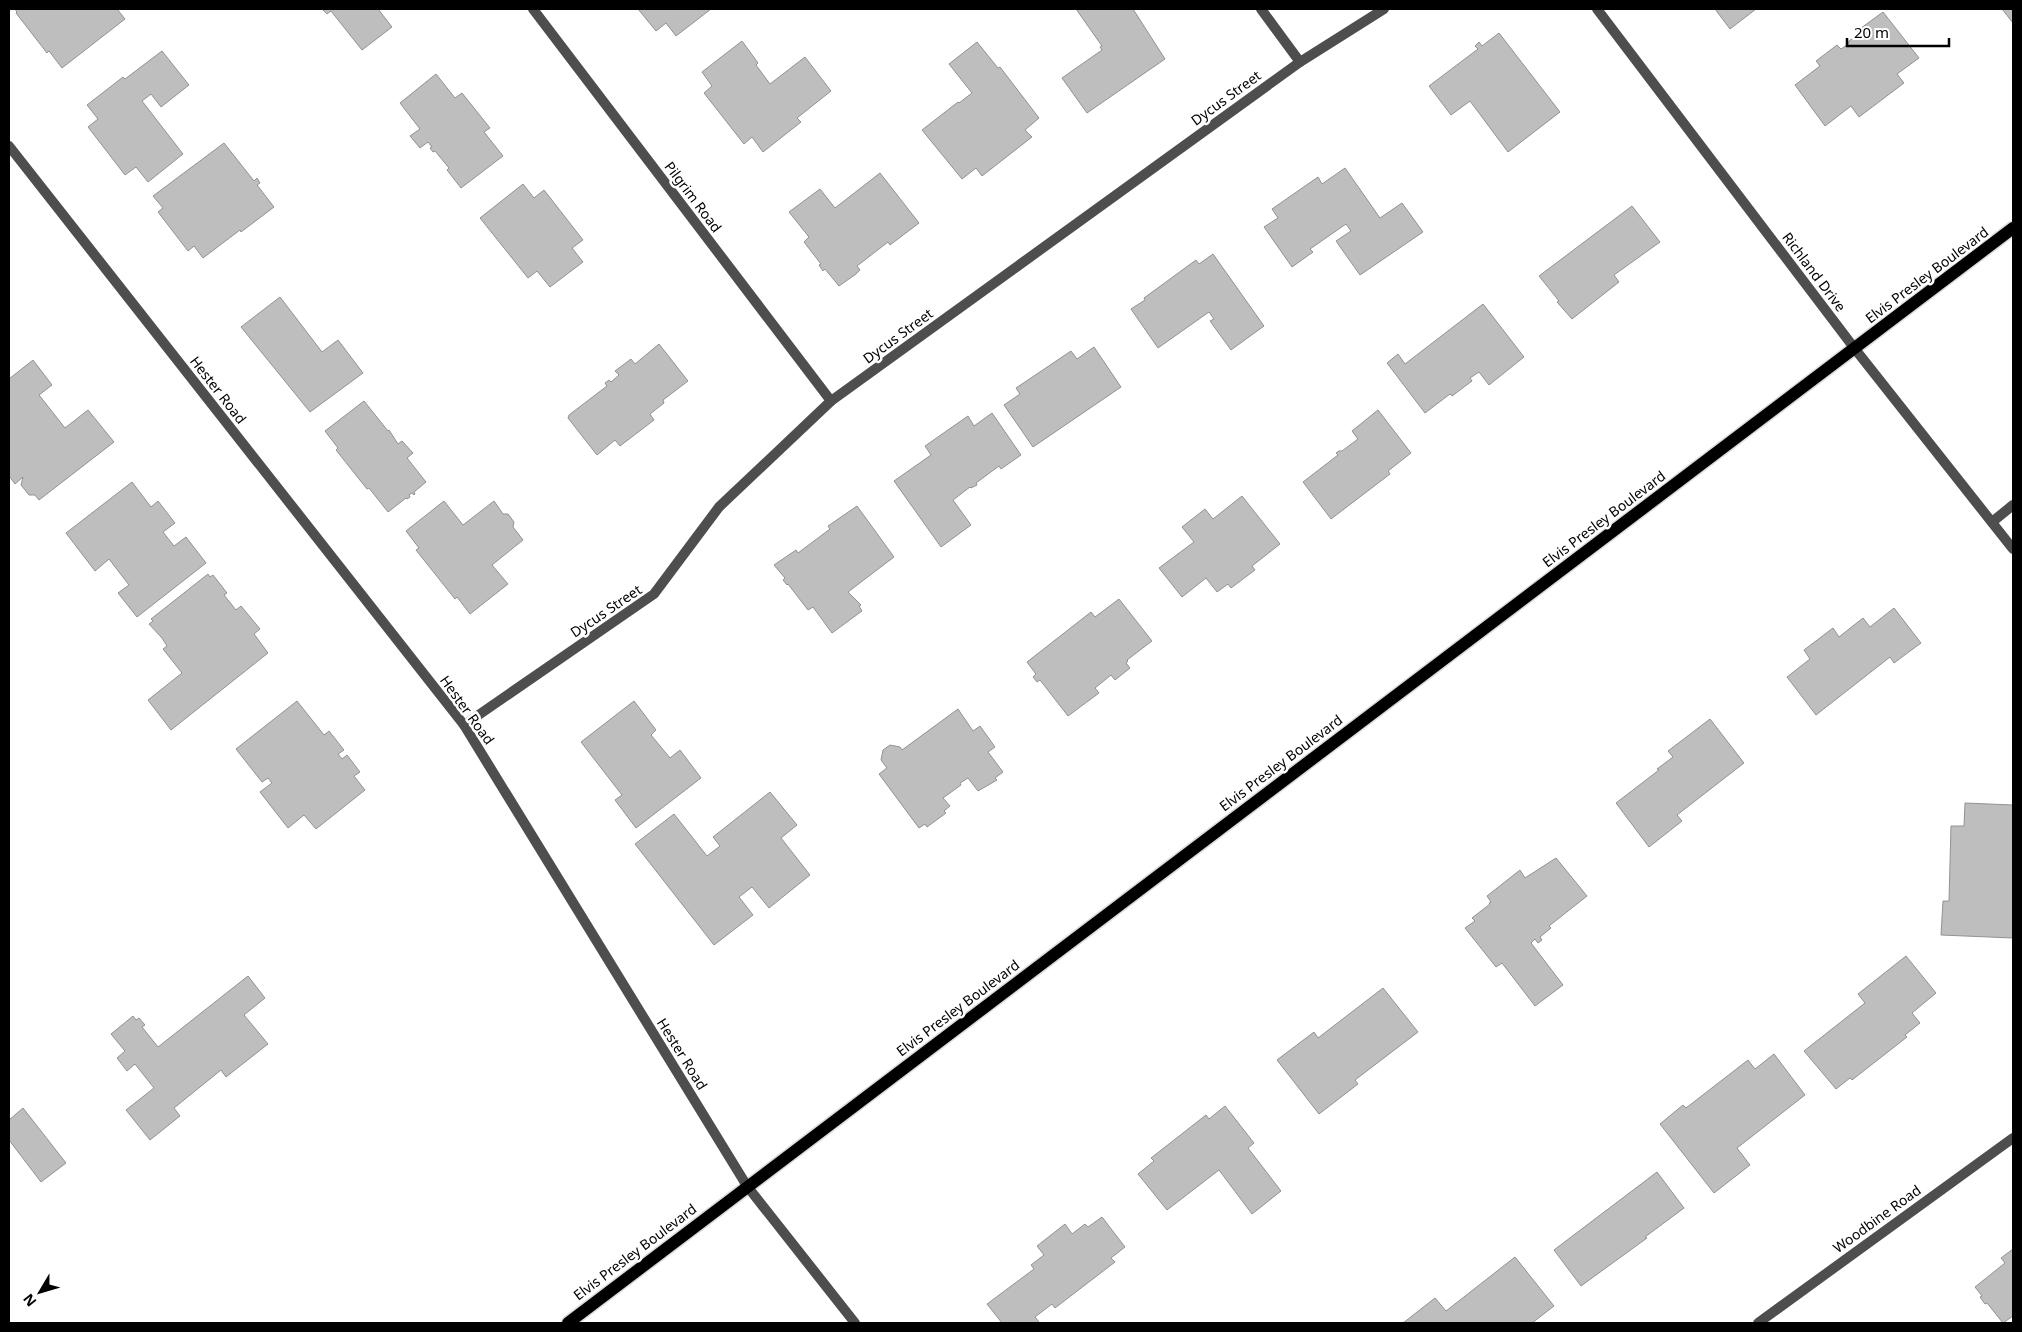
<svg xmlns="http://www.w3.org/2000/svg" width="2022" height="1332" font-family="'Noto Sans',sans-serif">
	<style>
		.building { fill: #bebebe; stroke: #929292 }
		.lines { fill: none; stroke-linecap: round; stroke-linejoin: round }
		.primary-casing { stroke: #dbdbdb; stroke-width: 15 }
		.service { stroke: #4e4e4e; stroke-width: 10 }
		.minor { stroke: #4e4e4e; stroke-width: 10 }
		.primary { stroke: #000; stroke-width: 12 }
		.labels { text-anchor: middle; stroke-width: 5; stroke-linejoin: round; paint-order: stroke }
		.street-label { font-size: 14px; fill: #000; stroke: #fff }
	</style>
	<rect width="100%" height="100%" fill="#fff"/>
	<g class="building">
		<polygon points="15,9 117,9 125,19 62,68 49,51 47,53 16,13 17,12"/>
		<polygon points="322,9 378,9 392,27 362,50 331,11 327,14"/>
		<polygon points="638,9 711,9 676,36 666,23 656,31"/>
		<polygon points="1076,9 1133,9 1165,59 1087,113 1062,78 1102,50 1100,47 1102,46"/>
		<polygon points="1715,9 1756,9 1730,29"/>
		<polygon points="2002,9 2013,9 2013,23"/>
		<polygon points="1883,12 1919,58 1897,74 1904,83 1859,117 1851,106 1825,126 1795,85 1820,66 1816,61 1837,45 1841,49 1847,45 1849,41 1853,38 1854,40 1860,35 1857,31"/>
		<polygon points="1499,33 1560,112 1508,152 1470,101 1451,115 1429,86 1478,49 1475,46 1479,42 1482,46"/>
		<polygon points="742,41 758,63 756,65 770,84 805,57 831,91 797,118 801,122 763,152 752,137 744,144 704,93 712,86 702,72"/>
		<polygon points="977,42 998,68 1000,67 1039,118 1025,130 1032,137 982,176 976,168 962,179 922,130 958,102 959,103 972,93 949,64"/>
		<polygon points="162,51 189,85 161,107 151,94 142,101 183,154 148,182 136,167 125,175 88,127 98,119 87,105 123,77 125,79"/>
		<polygon points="436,74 455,98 462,93 490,128 484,132 503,156 461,188 447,170 449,168 435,151 433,152 430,148 432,147 428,142 420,148 410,136 420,129 400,103"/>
		<polygon points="224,143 254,181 257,178 260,183 257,185 274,207 241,232 240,230 203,258 194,246 188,251 158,212 163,208 153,196"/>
		<polygon points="1345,168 1380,218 1402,203 1423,232 1360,275 1336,241 1351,231 1346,224 1310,249 1313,252 1292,267 1264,227 1278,218 1272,209 1318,177 1322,184"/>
		<polygon points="880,173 919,223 890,245 888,242 857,266 860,270 856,274 839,286 825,269 823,271 819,265 821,264 804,242 809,237 789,212 820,189 835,208"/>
		<polygon points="523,184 534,198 544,190 583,240 572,248 583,262 550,287 537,271 528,278 480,218"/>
		<polygon points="1632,206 1660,242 1614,275 1619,282 1572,319 1557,302 1559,301 1539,276"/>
		<polygon points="1213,254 1264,326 1231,350 1210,321 1214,319 1209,312 1158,348 1131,309 1145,300 1144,298 1196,260 1199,264"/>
		<polygon points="280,297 322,352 338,340 363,373 310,412 241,327"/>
		<polygon points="1483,304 1524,357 1489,385 1479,372 1470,378 1472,381 1452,396 1450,394 1425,413 1387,363 1398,354 1405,364"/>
		<polygon points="659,344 688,381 663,400 664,403 650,414 654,420 620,446 615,440 597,455 568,418 569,415 607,386 605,383 609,380 611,382 619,375 615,371 631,359 635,364"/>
		<polygon points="1094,347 1121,387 1033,447 1004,405 1020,394 1016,388 1071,351 1077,359"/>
		<polygon points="33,360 52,385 39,395 65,428 88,410 114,442 39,500 35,495 29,495 21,485 23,477 15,484 9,476 9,379"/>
		<polygon points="364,401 388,431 389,430 398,444 402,441 413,453 407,458 426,482 414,492 415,494 414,495 412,493 409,495 410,497 407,499 406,498 388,512 369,488 367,489 336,450 338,448 325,431"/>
		<polygon points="1378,410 1411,453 1388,471 1390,474 1331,519 1303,482 1338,455 1336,453 1339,451 1342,451 1358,439 1352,431"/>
		<polygon points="992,413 1021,455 1001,469 999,466 976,483 977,485 971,488 970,487 953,500 971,525 941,547 894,481 931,455 925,446 968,416 974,426"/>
		<polygon points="132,482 151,507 158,501 175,523 163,532 174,546 186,537 206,563 137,617 118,593 129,585 109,559 95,571 66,533"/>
		<polygon points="1242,496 1280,544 1252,566 1255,570 1231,588 1228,584 1217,592 1206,578 1182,597 1159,568 1194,542 1182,527 1205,509 1213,519"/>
		<polygon points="444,501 463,525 494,501 503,514 508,514 514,522 513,527 523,540 492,565 508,584 470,614 457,597 455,599 416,550 419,548 406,531"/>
		<polygon points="857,506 894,557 848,592 861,605 859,606 862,611 832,633 813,607 808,610 788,584 787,585 783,580 785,578 774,565 796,550 798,553 830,529 828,526"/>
		<polygon points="208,574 210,577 213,575 227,593 224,595 236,610 241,606 260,629 254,634 268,653 171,730 148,700 182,673 163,649 167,646 162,638 149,624 153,621 151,619"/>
		<polygon points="1119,599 1152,641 1127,660 1128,661 1126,663 1130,668 1115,680 1111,675 1095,688 1099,693 1068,716 1040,680 1037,682 1033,677 1036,674 1027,662 1091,612 1095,617"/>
		<polygon points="1894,608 1921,643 1894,663 1890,657 1816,715 1787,677 1810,659 1804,650 1833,628 1839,637 1863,618 1870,627"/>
		<polygon points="297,701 324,735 329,731 344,750 338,754 342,759 347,755 360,772 354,776 365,790 316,829 304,815 288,828 260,792 272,783 268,778 262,782 236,749"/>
		<polygon points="634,701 656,730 651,735 670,758 680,750 701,778 636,828 615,800 622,795 581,742"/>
		<polygon points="958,709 973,731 980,726 995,747 988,752 1003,772 995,778 997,780 978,791 968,778 960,783 961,785 943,798 950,806 944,811 946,813 927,827 925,824 919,828 879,774 887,768 881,760 883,750 890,745 900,747 902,750"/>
		<polygon points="1710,719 1744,763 1677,815 1682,821 1649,847 1616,803 1659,770 1657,769 1673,757 1668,751"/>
		<polygon points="770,792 797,825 781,838 810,875 769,908 752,887 739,897 753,915 714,945 635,844 674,814 707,856 720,846 713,837"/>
		<polygon points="1965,803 2013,805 2013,938 1941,935 1943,901 1949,901 1951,826 1964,826"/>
		<polygon points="1556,858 1587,896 1549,926 1551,928 1540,937 1542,940 1538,943 1535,939 1531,943 1563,985 1535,1006 1502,963 1496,967 1465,928 1475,921 1472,918 1490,904 1489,903 1491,902 1487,896 1520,870 1525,878"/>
		<polygon points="1906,956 1936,993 1912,1013 1920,1023 1905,1035 1907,1037 1852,1080 1850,1078 1836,1089 1804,1051 1865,1003 1858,994"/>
		<polygon points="248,976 265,998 244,1015 268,1044 226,1077 221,1070 174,1108 180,1116 150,1140 126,1110 154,1088 135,1064 127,1071 117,1058 125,1051 111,1034 133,1016 136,1020 139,1018 145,1025 142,1027 158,1047"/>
		<polygon points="1383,988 1418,1032 1355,1080 1358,1084 1319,1114 1277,1060 1314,1032 1318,1038"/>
		<polygon points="1774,1054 1805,1095 1737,1148 1750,1165 1714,1193 1660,1124 1683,1105 1686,1108 1748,1060 1755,1069"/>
		<polygon points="1225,1106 1254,1143 1248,1148 1281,1191 1252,1214 1219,1170 1167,1210 1138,1174 1154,1161 1151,1158 1206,1115 1209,1119"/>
		<polygon points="23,1108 66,1163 41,1182 9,1140 9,1120"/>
		<polygon points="1657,1172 1684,1208 1645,1237 1647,1238 1581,1286 1554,1250"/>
		<polygon points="1102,1217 1125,1247 1111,1258 1115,1262 1055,1308 1052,1304 1035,1317 1039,1322 1037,1323 1002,1323 987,1304 1034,1269 1031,1265 1044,1255 1037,1246 1065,1224 1072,1234 1085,1224 1088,1227"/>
		<polygon points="2013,1249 2013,1316 2003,1323 1987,1303 1985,1304 1980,1297 1982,1296 1975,1287 2005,1263 2001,1258"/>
		<polygon points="1515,1257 1554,1306 1532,1323 1403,1323 1435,1298 1446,1311"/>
	</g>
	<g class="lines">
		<defs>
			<polyline id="primary" points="568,1323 2013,228"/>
		</defs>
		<use href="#primary" class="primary-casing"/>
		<polyline class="service" points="1992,522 2013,505"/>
		<g class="minor">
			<polyline points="533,9 831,401"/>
			<polyline points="1261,9 1300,62"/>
			<polyline points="1597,9 1855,349 2013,549"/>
			<polyline points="9,146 464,725 747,1186 855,1323"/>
			<polyline points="464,725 654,594 719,507 831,401 1300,62 1384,9"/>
			<polyline points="1758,1323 2013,1138"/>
		</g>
		<use href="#primary" class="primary"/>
	</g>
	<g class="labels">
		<g class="street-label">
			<text transform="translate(1226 98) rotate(-36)" y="5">Dycus Street</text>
			<text transform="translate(693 197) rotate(53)" y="5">Pilgrim Road</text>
			<text transform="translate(1814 272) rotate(53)" y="5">Richland Drive</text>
			<text transform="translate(1927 275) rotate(-37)" y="5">Elvis Presley Boulevard</text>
			<text transform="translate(898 336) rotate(-36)" y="5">Dycus Street</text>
			<text transform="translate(218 390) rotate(52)" y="5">Hester Road</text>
			<text transform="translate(1604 519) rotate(-37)" y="5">Elvis Presley Boulevard</text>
			<text transform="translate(606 611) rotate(-34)" y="5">Dycus Street</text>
			<text transform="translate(467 710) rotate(54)" y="5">Hester Road</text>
			<text transform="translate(1281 763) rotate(-37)" y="5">Elvis Presley Boulevard</text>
			<text transform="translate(958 1008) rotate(-37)" y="5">Elvis Presley Boulevard</text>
			<text transform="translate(682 1054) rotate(58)" y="5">Hester Road</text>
			<text transform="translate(1877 1219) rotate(-36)" y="5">Woodbine Road</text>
			<text transform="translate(635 1252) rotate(-37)" y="5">Elvis Presley Boulevard</text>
		</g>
	</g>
	<rect width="2022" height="1332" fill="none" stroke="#000000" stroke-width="20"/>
	<g transform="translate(40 1292) rotate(232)" stroke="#ffffff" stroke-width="4" paint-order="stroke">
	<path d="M0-4L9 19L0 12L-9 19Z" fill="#000000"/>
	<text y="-8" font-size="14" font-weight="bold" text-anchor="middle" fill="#000000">N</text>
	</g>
	<path d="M1847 38v8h102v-8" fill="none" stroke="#000000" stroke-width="2.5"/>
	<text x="1854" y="38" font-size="15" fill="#000000" stroke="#ffffff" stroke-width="4" paint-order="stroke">20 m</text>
</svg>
